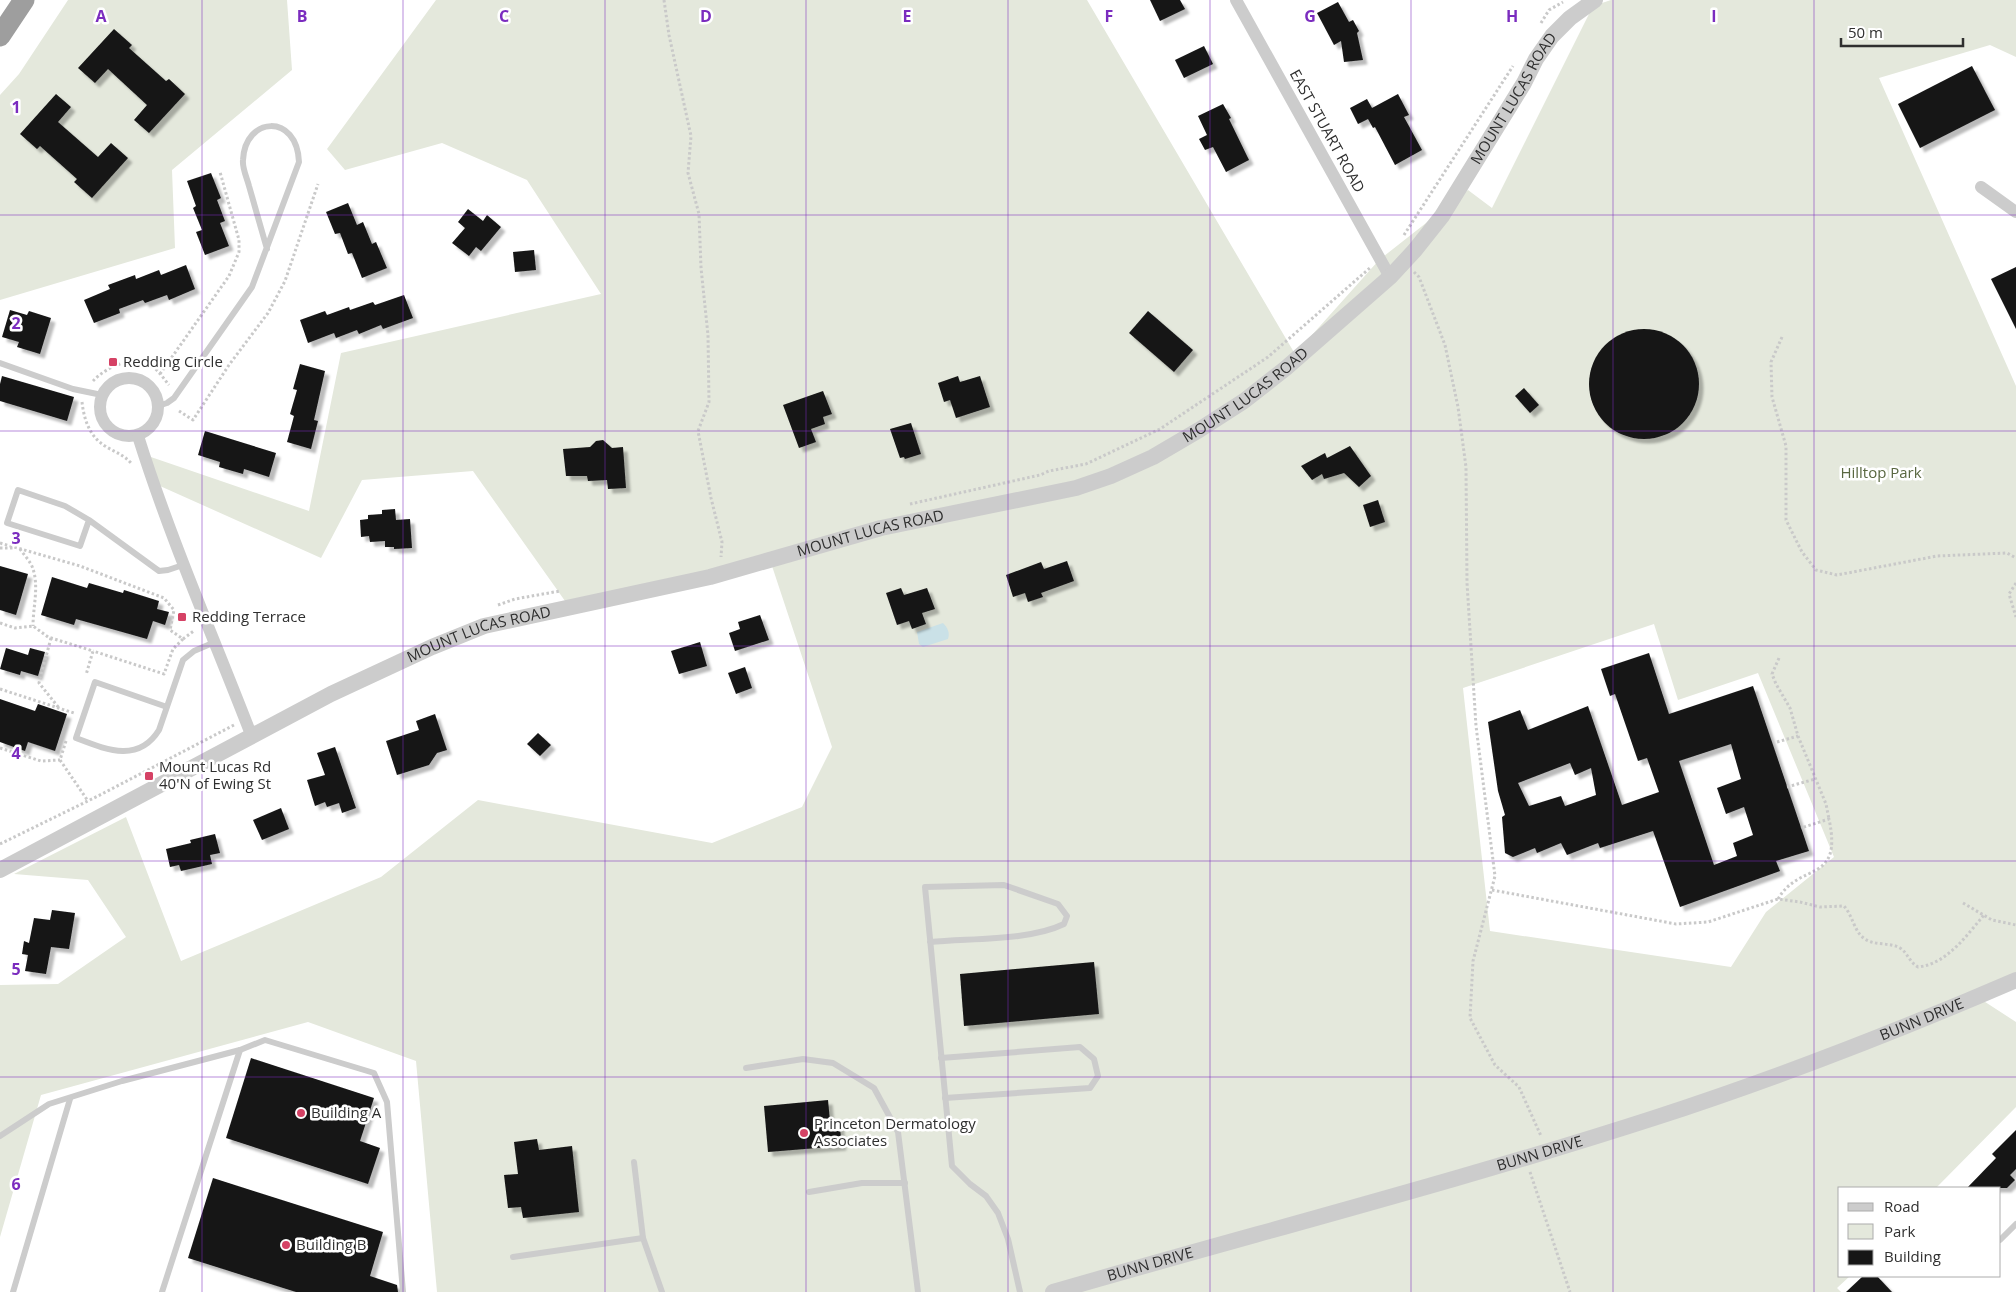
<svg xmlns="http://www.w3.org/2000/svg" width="2016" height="1292" font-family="'Open Sans',sans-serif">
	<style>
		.green { fill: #e4e8dc; fill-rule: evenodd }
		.water { fill: #cae1e7 }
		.building { fill: #161616; fill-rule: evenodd; filter: url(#shadow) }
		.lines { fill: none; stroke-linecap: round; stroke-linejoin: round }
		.path { stroke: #c9c9c9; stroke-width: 3; stroke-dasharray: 2.5 2.5; stroke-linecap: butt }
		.service { stroke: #ccc; stroke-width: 6 }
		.minor { stroke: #ccc; stroke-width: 12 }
		.tertiary { stroke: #ccc; stroke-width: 16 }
		.trunk { stroke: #9e9e9e; stroke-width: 21 }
		.grid { fill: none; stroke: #7b2cbf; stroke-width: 1; stroke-opacity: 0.55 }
		.poi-dot { fill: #d54265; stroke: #fff; stroke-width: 2 }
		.labels { text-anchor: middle; stroke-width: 5; stroke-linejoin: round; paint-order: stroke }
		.street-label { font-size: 15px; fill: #2f2f2f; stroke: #fff }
		.poi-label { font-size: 15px; fill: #2f2f2f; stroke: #fff; text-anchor: start }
		.park-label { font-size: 15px; fill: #596740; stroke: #fff }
		.grid-label { font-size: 16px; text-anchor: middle; font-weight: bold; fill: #7b2cbf; stroke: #fff; stroke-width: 5; stroke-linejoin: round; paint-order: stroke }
	</style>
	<defs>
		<filter id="shadow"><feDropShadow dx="4.5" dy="4.5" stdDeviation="1" flood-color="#0004"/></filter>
	</defs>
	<rect width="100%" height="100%" fill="#fff"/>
	<g class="green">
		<polygon points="68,0 287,0 292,70 172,170 175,248 0,300 0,95 19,74"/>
		<path d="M436,0H1087L1295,354L1379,260L1468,190L1492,208L1593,6L1611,0H2016V57L1990,45L1879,78L2016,386V981L1979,998L2016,1022V1107L1936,1188H1840V1276H1850L1837,1288L1841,1292H437L416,1061L308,1022L41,1095L0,1237V985L58,984L126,937L88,880L14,874L126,817L181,961L381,877L478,800L712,843L802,807L832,747L771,563L570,608L473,471L362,480L321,558L160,486L148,456L309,511L341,353L601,294L527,180L442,143L345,170L327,149ZM1654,624L1678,700L1758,673L1834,857L1766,912L1731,967L1490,931L1463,688Z"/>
	</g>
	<path class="water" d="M943,623C948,628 950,633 948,639L923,647L919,644L917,632Z"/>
	<g class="building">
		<polygon points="1150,0 1180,0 1185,9 1160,21"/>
		<polygon points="1338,2 1349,22 1353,20 1359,31 1357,33 1363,60 1344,62 1341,41 1334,45 1317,13"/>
		<polygon points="114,29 132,45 129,48 166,81 169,79 185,94 149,133 134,120 147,105 108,69 95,83 78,68"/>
		<polygon points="1204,46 1213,64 1184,78 1175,60"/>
		<polygon points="1972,66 1995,110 1920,148 1898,104"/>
		<polygon points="56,94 71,107 58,122 98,157 111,143 128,158 92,198 74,182 77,179 40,146 37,149 20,134"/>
		<polygon points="1398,94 1409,115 1404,117 1422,150 1395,165 1375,127 1373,128 1368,119 1358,124 1350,108 1367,99 1372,108"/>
		<polygon points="1223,104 1231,118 1229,119 1249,160 1226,172 1213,147 1205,150 1199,139 1207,135 1198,116"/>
		<polygon points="211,173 221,198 217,200 225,221 220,223 229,246 205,255 196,232 202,230 193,208 196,206 187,181"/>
		<polygon points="348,203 357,225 363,222 372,244 376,242 387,268 362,278 352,253 348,254 340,233 335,234 326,212"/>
		<polygon points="468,209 483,221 487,215 501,227 481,251 476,247 469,256 452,243 465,228 458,222"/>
		<polygon points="534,250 536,270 515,272 513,252"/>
		<polygon points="186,265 195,289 169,300 167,295 145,303 143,300 119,309 120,313 94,323 84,300 110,289 108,285 135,275 136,279 159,270 161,275"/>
		<polygon points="2016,267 2016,329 1991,279"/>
		<polygon points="404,295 413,318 383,329 381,325 359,334 357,330 336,338 334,333 308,343 300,320 325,311 327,315 349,307 350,310 373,302 375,305"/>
		<polygon points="10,310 27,315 29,311 51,318 40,354 17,347 19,342 2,337"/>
		<polygon points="1148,311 1193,350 1174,372 1129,333"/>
		<circle cx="1644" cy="384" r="55"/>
		<polygon points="300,364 325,371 314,420 318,421 311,449 287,442 294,416 290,414 297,390 293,389"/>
		<polygon points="2,376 74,397 67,421 0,401 0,384"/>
		<polygon points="958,376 960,382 980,376 990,407 956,418 950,400 944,402 938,383"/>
		<polygon points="1524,388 1539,405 1530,413 1515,396"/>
		<polygon points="823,391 832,414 823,417 825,424 811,429 816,442 799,448 783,405"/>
		<polygon points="911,423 921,454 905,459 904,457 900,458 890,429"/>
		<polygon points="205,431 276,453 269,477 244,469 243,474 219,467 220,462 198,455"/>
		<polygon points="603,440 612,448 623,447 626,488 608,489 607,480 588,481 587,476 566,476 563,449 590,447 596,441"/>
		<polygon points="1350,446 1371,476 1359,487 1344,473 1324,479 1322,474 1312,480 1301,466 1325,453 1327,458"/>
		<polygon points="1378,500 1385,522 1370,527 1363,505"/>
		<polygon points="395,509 396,520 410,519 412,548 394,549 394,547 385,547 385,541 370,542 369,536 361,537 360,520 368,519 368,515 382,514 382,510"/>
		<polygon points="1067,561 1074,581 1041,593 1043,597 1028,602 1025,593 1013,597 1006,575 1041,562 1044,569"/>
		<polygon points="0,566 28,574 16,615 0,610"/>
		<polygon points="52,577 87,588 89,583 123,593 124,590 159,601 157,609 169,612 165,625 153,621 147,639 76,619 74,625 41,615"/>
		<polygon points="901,588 904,595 927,588 935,609 922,613 926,624 912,629 909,621 897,625 886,593"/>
		<polygon points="760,615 769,640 735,651 729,633 740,629 738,622"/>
		<polygon points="700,642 707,666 679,674 671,651"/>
		<polygon points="6,648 28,655 30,648 45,652 38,676 21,671 20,675 0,669"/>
		<path d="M1649,653L1669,714L1753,686L1809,851L1776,861L1780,871L1680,907L1653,831L1600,848L1598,843L1567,855L1561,843L1537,853L1535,848L1513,857L1505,853L1502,817L1505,815L1498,791L1488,722L1520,710L1528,730L1588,706L1622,805L1659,792L1647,758L1638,761L1615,694L1610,696L1601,669ZM1731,744L1741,779L1717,788L1726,814L1744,807L1753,835L1733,843L1737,856L1714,865L1679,761ZM1570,763L1575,775L1591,768L1596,795L1565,806L1561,796L1529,806L1518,783Z"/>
		<polygon points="745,667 752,688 736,694 728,673"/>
		<polygon points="0,699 35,711 38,704 67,714 55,751 28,742 25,751 0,742"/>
		<polygon points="435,714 447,750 437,753 429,765 397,775 386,741 419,730 416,721"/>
		<polygon points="538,733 551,745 540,756 527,744"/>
		<polygon points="335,747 356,808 342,813 339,803 327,807 325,802 315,806 307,780 325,775 317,753"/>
		<polygon points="281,808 289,829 262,840 253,820"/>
		<polygon points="215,834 220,853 210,855 212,864 181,871 179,865 170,867 166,849 191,843 190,840"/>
		<polygon points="52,910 75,913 69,949 51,947 46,974 25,971 28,955 22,954 24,941 29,943 34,918 50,920"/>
		<polygon points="1094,962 1099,1014 964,1026 960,974"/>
		<polygon points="251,1058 374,1098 360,1141 380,1148 368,1184 226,1138"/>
		<polygon points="828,1100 830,1121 839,1120 842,1146 768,1152 764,1106"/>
		<polygon points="2016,1130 2016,1169 2010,1175 2015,1180 2007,1188 1967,1188 1996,1158 1992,1154"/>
		<polygon points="537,1139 539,1150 572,1146 579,1212 523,1218 521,1207 508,1208 504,1175 518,1174 514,1142"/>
		<polygon points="213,1178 383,1232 370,1276 397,1285 398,1292 296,1292 188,1258"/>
		<polygon points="1863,1276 1877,1276 1892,1292 1846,1292"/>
	</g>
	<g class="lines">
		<g class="path">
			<polyline points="664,0 669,35 691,136 688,173 699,214 701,268 708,335 709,402 698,431 711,498 722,542 721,557"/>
			<polyline points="1541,23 1549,10 1563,2"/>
			<polyline points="1404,235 1513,66"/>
			<polyline points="1414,272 1419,277 1445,345 1458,407 1466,467 1467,583 1476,726 1495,876 1473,961 1470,1018 1495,1065 1519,1087 1541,1136"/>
			<polyline points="1782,337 1771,362 1772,397 1786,446 1786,520 1802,552 1816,570 1837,575 1937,556 2007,553 2016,558"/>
			<polyline points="160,374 229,276 239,252 239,240 220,172"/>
			<path d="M93,381C107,366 135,354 153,367C159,371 164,379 169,385"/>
			<path d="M82,402C84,419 89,436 105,446C114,452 123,454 131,463"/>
			<polyline points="179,411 193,420 229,365 268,313 285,281 318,184"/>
			<polyline points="910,504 1040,475 1049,471 1086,464 1160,429 1268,357 1371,267"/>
			<polyline points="0,543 80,566 164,598 174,610 170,630 183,639 173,649 164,674 93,651"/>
			<polyline points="0,548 14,548"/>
			<path d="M20,549C24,555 31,562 33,569C39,587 33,607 33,626"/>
			<polyline points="2016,583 2009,594 2016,617"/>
			<polyline points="498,605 515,599 560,591"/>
			<polyline points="0,623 15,628 33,626 48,637 93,651 86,675"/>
			<polyline points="51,638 39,683 59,708"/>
			<polyline points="183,639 195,630"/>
			<polyline points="1779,658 1772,674 1776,684 1790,708 1798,736 1826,804 1829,819"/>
			<polyline points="0,689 74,713"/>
			<polyline points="66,741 60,760 88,801"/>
			<polyline points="1777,742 1798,736"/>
			<polyline points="0,748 41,761 60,760"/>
			<polyline points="1787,787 1815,779"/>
			<polyline points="0,844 98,796 234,725"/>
			<path d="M1492,890L1676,924L1708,922L1778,899L1800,902L1820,907L1844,906C1853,916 1854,932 1865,939C1875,946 1890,942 1900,948C1908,953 1909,962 1918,967C1947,964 1966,936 1984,915"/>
			<path d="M1778,899C1800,861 1843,885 1829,819L1801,828"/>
			<polyline points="1963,903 1992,920 2016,925"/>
			<polyline points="1530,1172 1570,1292"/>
		</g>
		<g class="service">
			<polyline points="0,363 73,389 102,395"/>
			<path d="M158,406L167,403L174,398L252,287L299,162C297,113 245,116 243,160C242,168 247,178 249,186C255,207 261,228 267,249"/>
			<polyline points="89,520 80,546 7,523 18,490 65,506 89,520 159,571 168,570 183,565"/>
			<path d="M167,707L95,682L76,738C105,749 138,764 159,730L183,660L194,651L215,642"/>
			<path d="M930,942C970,938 1029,941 1064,924L1067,916L1058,904L1004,885L925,887C934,980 943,1073 952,1166L970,1184L986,1196L998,1213L1008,1239L1020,1292"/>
			<polyline points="941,1058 1080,1047 1094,1059 1098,1076 1090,1088 945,1098"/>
			<polyline points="746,1068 803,1059 833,1063 874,1088 898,1132 918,1292"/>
			<polyline points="0,1136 49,1104 122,1081 240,1050 265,1040 374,1073 387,1102 403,1292"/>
			<polyline points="634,1162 643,1238 662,1292"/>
			<polyline points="809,1192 862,1183 905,1183"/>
			<polyline points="2000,1240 2016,1224"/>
			<polyline points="513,1257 643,1238"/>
			<polyline points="13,1292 70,1099"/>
			<polyline points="162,1292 240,1050"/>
		</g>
		<g class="minor">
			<polyline points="1236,0 1390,277"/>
			<polyline points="1981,187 2016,212"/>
			<circle cx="129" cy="407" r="29"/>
			<path d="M138,436C170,538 213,636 252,737"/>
		</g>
		<g class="tertiary">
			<path id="s1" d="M0,870L331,694L432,647L484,626L710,577L881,528L1076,488L1111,476L1153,457L1199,430L1244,401L1286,368L1390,277L1415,250L1442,216L1524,83L1536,59L1552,36L1570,18L1595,0"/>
			<path id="s2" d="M1053,1292C1253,1234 1456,1182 1654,1118C1777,1078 1898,1031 2016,980"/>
		</g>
		<polyline class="trunk" points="0,36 24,0"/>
	</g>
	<path class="grid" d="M202,0V1292M403,0V1292M605,0V1292M806,0V1292M1008,0V1292M1210,0V1292M1411,0V1292M1613,0V1292M1814,0V1292M0,215H2016M0,431H2016M0,646H2016M0,861H2016M0,1077H2016"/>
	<g class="poi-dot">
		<rect x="108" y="357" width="10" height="10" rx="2.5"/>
		<rect x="177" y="612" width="10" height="10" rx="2.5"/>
		<rect x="144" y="771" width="10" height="10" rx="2.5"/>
		<circle cx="301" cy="1113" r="5"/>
		<circle cx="804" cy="1133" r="5"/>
		<circle cx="286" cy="1245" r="5"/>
	</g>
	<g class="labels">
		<g class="street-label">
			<text dy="5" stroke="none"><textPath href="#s1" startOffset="1750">MOUNT LUCAS ROAD</textPath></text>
			<text transform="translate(1327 131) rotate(61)" y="5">EAST STUART ROAD</text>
			<text dy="5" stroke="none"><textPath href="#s1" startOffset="1345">MOUNT LUCAS ROAD</textPath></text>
			<text dy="5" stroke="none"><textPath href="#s1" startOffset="940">MOUNT LUCAS ROAD</textPath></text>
			<text dy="5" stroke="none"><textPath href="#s1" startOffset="535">MOUNT LUCAS ROAD</textPath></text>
			<text dy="5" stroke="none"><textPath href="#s2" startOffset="911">BUNN DRIVE</textPath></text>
			<text dy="5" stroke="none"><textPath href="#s2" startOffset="506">BUNN DRIVE</textPath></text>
			<text dy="5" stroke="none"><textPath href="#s2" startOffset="101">BUNN DRIVE</textPath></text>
		</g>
		<g class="poi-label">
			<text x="123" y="367">Redding Circle</text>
			<text x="192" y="622">Redding Terrace</text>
			<text x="159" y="772">Mount Lucas Rd<tspan x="159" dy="17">40'N of Ewing St</tspan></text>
			<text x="311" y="1118">Building A</text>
			<text x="814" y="1129">Princeton Dermatology<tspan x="814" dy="17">Associates</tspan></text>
			<text x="296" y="1250">Building B</text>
		</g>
		<g class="park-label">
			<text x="1881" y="478">Hilltop Park</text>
		</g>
	</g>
	<g class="grid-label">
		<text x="101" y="22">A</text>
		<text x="302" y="22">B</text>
		<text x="504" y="22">C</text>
		<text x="706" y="22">D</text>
		<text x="907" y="22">E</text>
		<text x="1109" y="22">F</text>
		<text x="1310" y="22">G</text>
		<text x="1512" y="22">H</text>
		<text x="1714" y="22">I</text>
		<text x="16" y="113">1</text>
		<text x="16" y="329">2</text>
		<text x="16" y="544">3</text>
		<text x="16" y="759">4</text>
		<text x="16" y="975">5</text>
		<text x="16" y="1190">6</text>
	</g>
	<rect x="1838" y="1187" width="162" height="90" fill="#ffffff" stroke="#acacac"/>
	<rect x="1848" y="1203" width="25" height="8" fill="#cccccc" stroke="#acacac"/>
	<text x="1884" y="1212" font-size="15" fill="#2f2f2f">Road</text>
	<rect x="1848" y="1224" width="25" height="15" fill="#e4e8dc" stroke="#acacac"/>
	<text x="1884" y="1237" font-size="15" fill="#2f2f2f">Park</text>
	<rect x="1848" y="1250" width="25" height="15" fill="#161616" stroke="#acacac"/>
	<text x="1884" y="1262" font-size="15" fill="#2f2f2f">Building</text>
	<path d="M1841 38v8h122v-8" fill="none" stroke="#2f2f2f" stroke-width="2.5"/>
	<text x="1848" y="38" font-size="15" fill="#2f2f2f" stroke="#ffffff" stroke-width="4" paint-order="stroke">50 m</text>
</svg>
